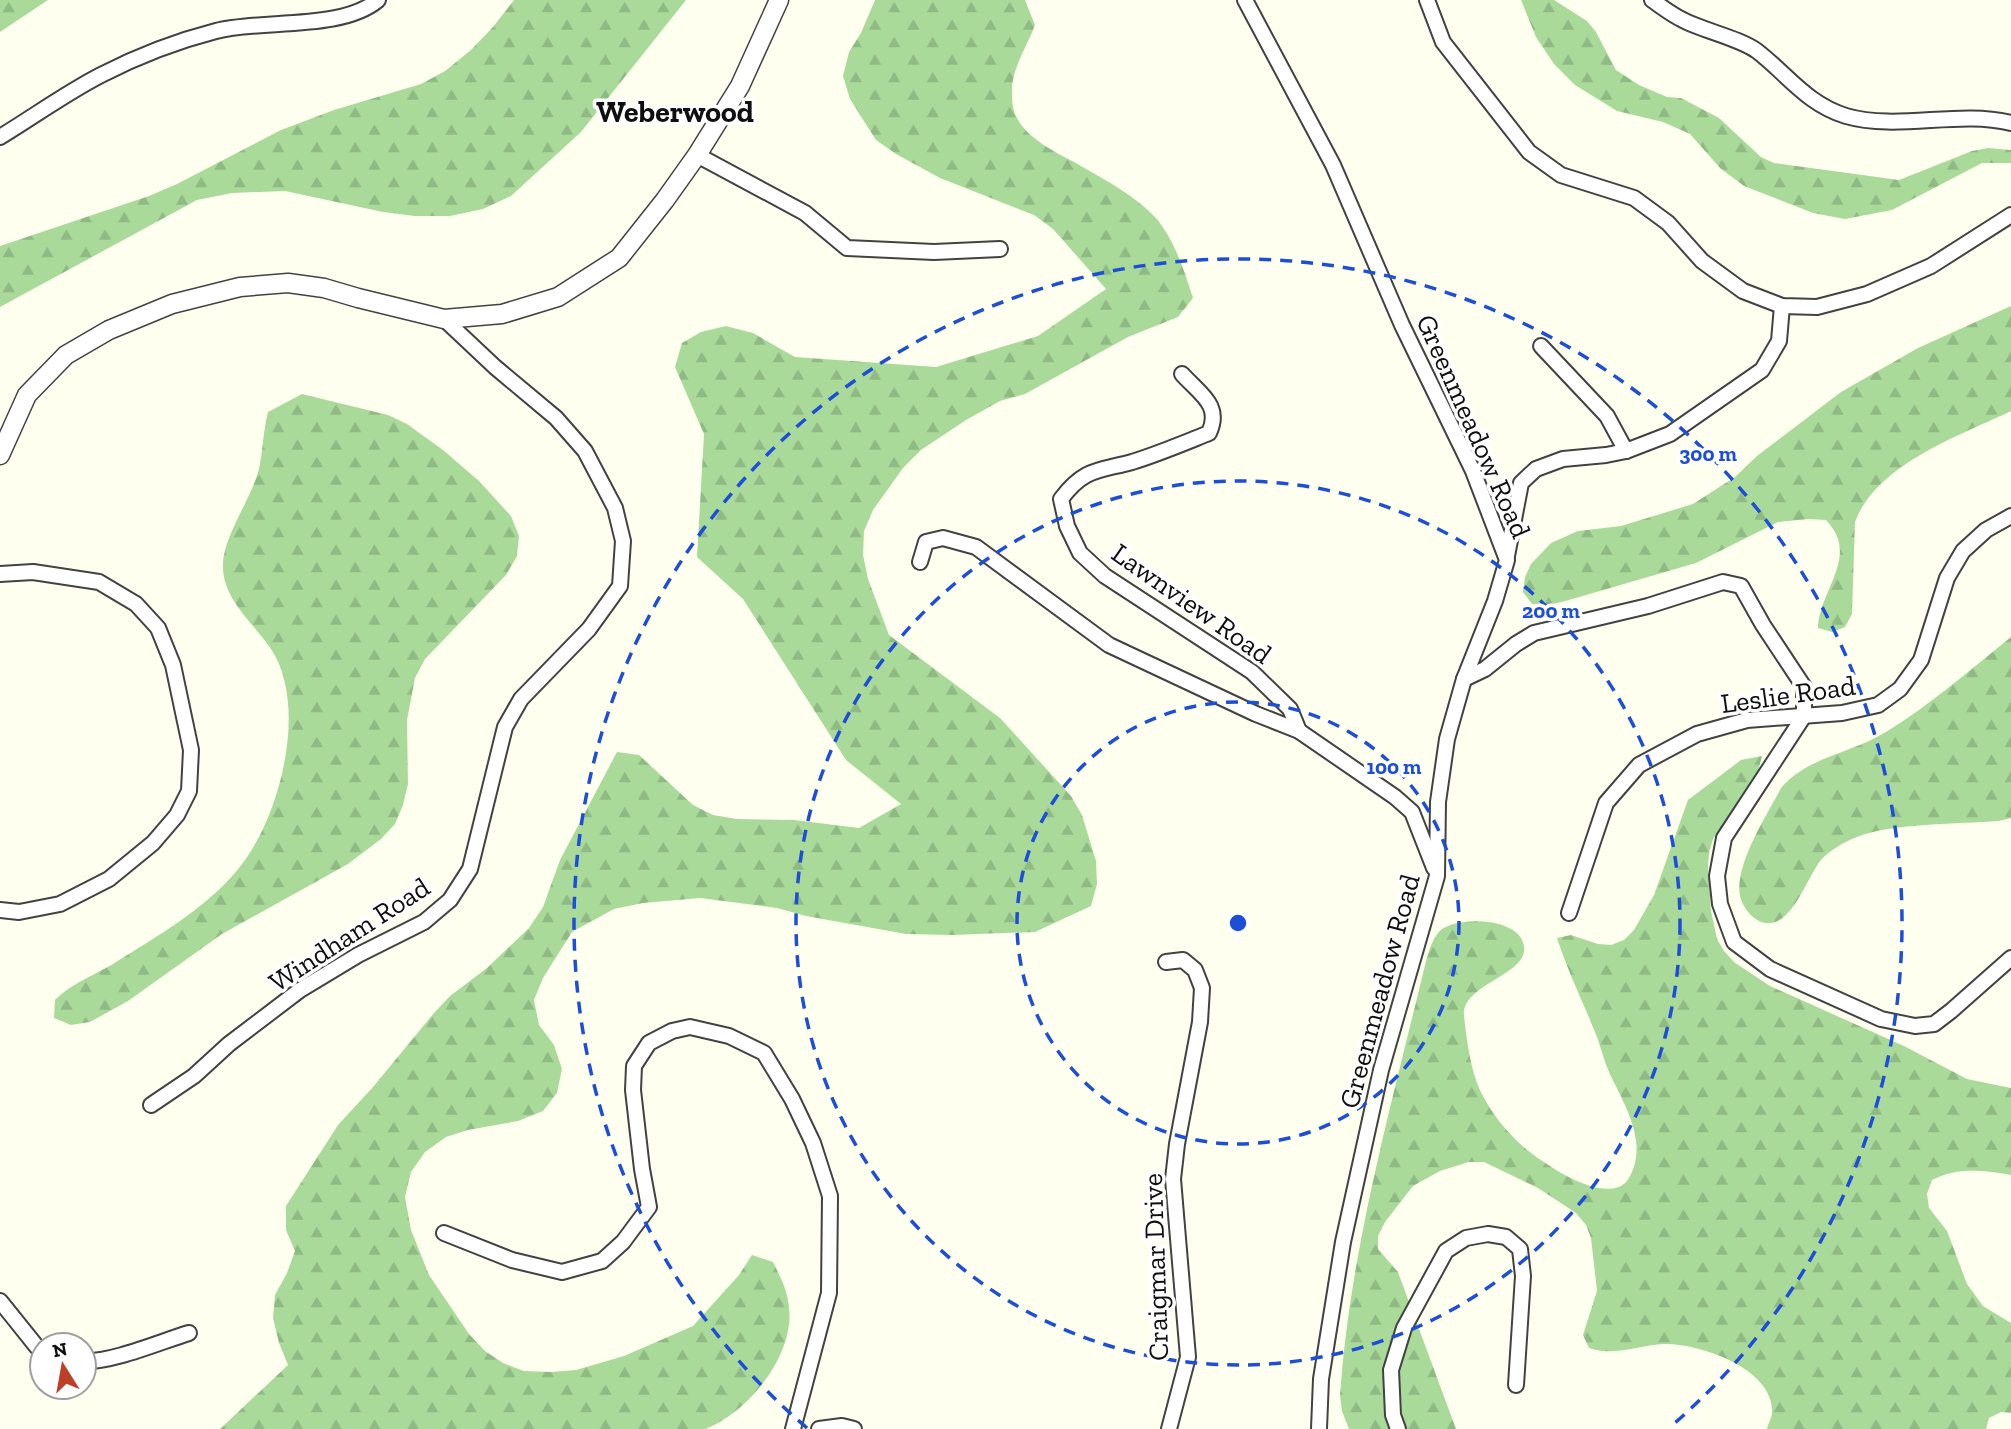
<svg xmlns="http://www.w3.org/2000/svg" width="2011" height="1429" font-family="'Zilla Slab',serif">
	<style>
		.forest { fill: url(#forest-firs) }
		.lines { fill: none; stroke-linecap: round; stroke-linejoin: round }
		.minor-casing { stroke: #424242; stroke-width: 18 }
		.tertiary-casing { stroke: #424242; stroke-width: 21 }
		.minor { stroke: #fff; stroke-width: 14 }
		.tertiary { stroke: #fff; stroke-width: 18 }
		.ring { fill: none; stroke: #1d4ed8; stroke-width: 3.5; stroke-dasharray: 12 9 }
		.labels { text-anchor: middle; stroke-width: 7; stroke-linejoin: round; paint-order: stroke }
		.street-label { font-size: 28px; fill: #0f0f0f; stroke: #fff }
		.neighbourhood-label { font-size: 30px; font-weight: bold; fill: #0f0f0f; stroke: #fff }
		.centre { fill: #1d4ed8; stroke: #fff; stroke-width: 3.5 }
		.ring-label { font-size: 21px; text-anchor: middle; font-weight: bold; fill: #1d4ed8; stroke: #fff; stroke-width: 7; stroke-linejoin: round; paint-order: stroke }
	</style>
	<defs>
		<pattern id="forest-firs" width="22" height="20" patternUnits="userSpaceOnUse" patternTransform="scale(1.75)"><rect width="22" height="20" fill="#a9da9a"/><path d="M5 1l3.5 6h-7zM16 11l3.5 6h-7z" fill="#90ba84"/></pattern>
	</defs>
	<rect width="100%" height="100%" fill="#fffff0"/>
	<g class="forest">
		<polygon points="0,0 48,0 0,32"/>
		<polygon points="514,0 686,0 581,132 511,196 483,209 450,216 415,216 383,212 285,191 232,193 197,200 0,307 0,246 149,196 177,184 281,130 334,110 421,84 445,71 471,50 493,27"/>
		<path d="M875,0H1025L1035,25C1027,47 1010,71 1012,95C1012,101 1013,111 1016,116C1026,138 1055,152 1074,162C1100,177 1133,194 1154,216C1174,238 1184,270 1193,298L1178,317L1128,337L1025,394L1000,401L966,420L921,450L903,468L873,510L864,531L863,555L868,579L889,635L1000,718L1071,796L1082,815L1096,861L1097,884L1091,906L1035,932L952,935L906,934L806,916L777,908L700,898L643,903L614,909L572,932L543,978L534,1000L539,1025L554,1045L562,1069L557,1093L543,1111L518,1121L468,1130L446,1137L425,1152L411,1172L405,1197L411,1230L429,1275L469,1334L485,1351L503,1363L524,1371L551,1372L576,1370L624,1356L693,1326L739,1275L752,1255L773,1262C780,1276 788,1291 789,1308C795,1355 747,1414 705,1429H220L288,1365L279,1343L273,1318L275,1295L287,1273L295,1251L286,1230V1206L338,1125L373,1087L434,1013L450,996L487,968L529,928L543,907L560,860L617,752L639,755L693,805L713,815L737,819L794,820L859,828L901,804L846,760L743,599L697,557L704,434L675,367L682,343L701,332L726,326L753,333L795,357L936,367L1038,336L1106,289L1053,229L1034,215L940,178L896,154L876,140L850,99L843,76L849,52L861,33Z"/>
		<polygon points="1521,0 1554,0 1587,21 1596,32 1616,70 1639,85 1667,97 1681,98 1719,118 1761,157 1774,163 1899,180 1972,151 1988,148 2011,150 2011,163 1982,163 1892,210 1845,219 1813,213 1744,186 1720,168 1690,134 1663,122 1617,111 1575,85 1554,64 1536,37"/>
		<path d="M2011,306V411C1959,436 1877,464 1855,522L1852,614L1845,627L1832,632L1818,628C1819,590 1861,556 1826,520L1809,519L1778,522L1696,563L1562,602L1547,605L1532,604L1523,592L1525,577L1531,564L1551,543L1578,531L1621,526L1693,504L1735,477L1757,456L1841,392L1918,348Z"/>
		<path d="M302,394L388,415L407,424L443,450L479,481L511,516L519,536L517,556L506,575L425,659L415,678L407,720L408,784L403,805L395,824L381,839L348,864L222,934L128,1001L90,1022L71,1025L54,1018L55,1000C74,982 91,977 113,964C157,936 206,909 239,868C280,818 309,706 271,649C253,622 221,598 223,563C224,536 251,499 259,469C263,451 263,431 268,412Z"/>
		<path d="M2011,637V818L1999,821C1960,824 1891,823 1857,837C1844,842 1830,850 1821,860C1806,878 1790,935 1759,921C1749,916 1742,905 1740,896C1734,865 1767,815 1781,788C1807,757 1852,753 1886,732C1930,705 1970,670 2011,637Z"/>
		<path d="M1762,756L1754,788L1728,817L1713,839L1709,853L1708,867L1711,911L1717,939L1724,951L1734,962L1770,986L1904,1046L1967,1079L2011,1088V1175C1984,1170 1957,1167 1932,1180L1927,1194L1929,1208L1947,1231L1967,1284L1983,1306L2011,1323V1413L2001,1412L1989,1418L1986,1429H1767C1768,1424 1771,1419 1772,1414C1776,1369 1699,1343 1664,1344C1638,1345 1614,1357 1589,1348L1583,1335L1597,1291L1591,1238L1586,1225L1576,1213L1538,1188L1484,1162H1469L1440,1171L1413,1186L1385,1222L1378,1236V1249L1398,1272L1456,1429H1349L1342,1411L1340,1395C1350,1249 1393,1099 1427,957C1430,948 1434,935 1442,929C1460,917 1509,918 1521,938C1541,974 1461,981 1464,1016C1467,1042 1471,1075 1484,1098C1492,1113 1504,1128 1516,1140C1534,1158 1604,1208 1627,1181C1635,1170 1638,1154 1636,1141C1633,1116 1619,1094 1609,1072C1604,1061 1601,1048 1597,1037C1584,1004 1568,972 1557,938L1571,935L1598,944L1611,945L1624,940L1634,930L1654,895L1688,800L1741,760Z"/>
	</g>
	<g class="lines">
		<defs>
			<g id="minor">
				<polyline points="1245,0 1333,165 1402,325 1473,471 1507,560 1495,601 1464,679 1447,739 1438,802 1437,876 1381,1070 1343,1242 1321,1379 1319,1429"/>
				<polyline points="1427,0 1443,42 1529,152 1561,175 1634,198 1668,223 1702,261 1743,291 1782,306 1817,307 1867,294 1931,266 2011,215"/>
				<path d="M1652,0C1662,7 1672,15 1683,20C1704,31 1739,38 1757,51C1788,75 1807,104 1846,116C1898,131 1958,110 2011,123"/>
				<path d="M0,137C33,117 66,93 101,75C136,57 177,41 216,31C262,19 341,31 378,0"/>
				<polyline points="697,155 805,213 847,248 934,252 1000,249"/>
				<polyline points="1541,346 1607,416 1626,451"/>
				<path d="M1182,374C1200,394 1222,405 1209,433C1184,443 1158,454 1132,462C1099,471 1084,468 1061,499L1067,526L1080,553L1105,576L1252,672L1290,709L1299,731"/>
				<polyline points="1507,556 1521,483 1536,469 1563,459 1606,455 1626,451 1670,434 1762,370 1779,341 1782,306"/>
				<polyline points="920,562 926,542 943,538 976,547 1109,645 1256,714 1299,731 1395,797 1412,812 1434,868"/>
				<polyline points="0,574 33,572 99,582 136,604 158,628 173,665 191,750 189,791 177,815 153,843 109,879 60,904 19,912 0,910"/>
				<polyline points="1464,679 1485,669 1516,644 1534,633 1648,606 1723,582 1741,586 1763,625 1804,687 1804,716 1724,838 1717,876 1720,904 1734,942 1770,969 1881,1019 1915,1026 1934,1024 1951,1011 2011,958"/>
				<polyline points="1569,913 1606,803 1639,765 1697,734 1747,720 1842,713 1878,705 1900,689 1921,660 1947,578 1963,551 1986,530 2011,516"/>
				<polyline points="1166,962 1183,960 1195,970 1202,988 1200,1022 1177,1144 1173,1179 1188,1357 1169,1429"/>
				<polyline points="151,1105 194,1076 229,1044 300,990 358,955 424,922 450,900 470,869 505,727 521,699 589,629 620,586 623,541 615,508 585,451 556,418 495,367 444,319"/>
				<polyline points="444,1233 512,1260 562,1272 602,1261 623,1242 649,1207 642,1169 633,1090 634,1066 649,1043 672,1031 690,1027 729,1036 764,1053 792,1099 813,1143 830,1196 829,1293 793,1429"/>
				<polyline points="0,1301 37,1347 42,1349"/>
				<path d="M84,1361C111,1363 162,1341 189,1333"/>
				<polyline points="819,1429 842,1426 854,1429"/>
				<polyline points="1398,1429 1393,1415 1391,1370 1404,1328 1446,1251 1466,1238 1488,1234 1506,1237 1520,1249 1523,1276 1516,1385"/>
			</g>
			<polyline id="tertiary" points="0,455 27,395 66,355 109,330 172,304 240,287 288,283 324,288 358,298 444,319 502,314 558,297 619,258 665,200 697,155 740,86 779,0"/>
		</defs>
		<use href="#minor" class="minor-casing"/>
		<use href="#tertiary" class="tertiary-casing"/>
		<use href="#minor" class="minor"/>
		<use href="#tertiary" class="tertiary"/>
	</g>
	<g class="ring">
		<circle cx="1238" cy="923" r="221"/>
		<circle cx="1238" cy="923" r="442"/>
		<path d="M807 1428A664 664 0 1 1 1669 1428"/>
	</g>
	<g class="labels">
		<g class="street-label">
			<text transform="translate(1474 426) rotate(66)" y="10">Greenmeadow Road</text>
			<text transform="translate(1192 603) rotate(35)" y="10">Lawnview Road</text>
			<text transform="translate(1788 694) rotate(-8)" y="10">Leslie Road</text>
			<text transform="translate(349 934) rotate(-33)" y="10">Windham Road</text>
			<text transform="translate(1379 991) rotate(-75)" y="10">Greenmeadow Road</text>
			<text transform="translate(1155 1267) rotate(-92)" y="10">Craigmar Drive</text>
		</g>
		<g class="neighbourhood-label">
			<text x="675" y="122">Weberwood</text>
		</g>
	</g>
	<circle cx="1238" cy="923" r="10" class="centre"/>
	<g class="ring-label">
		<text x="1708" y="461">300 m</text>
		<text x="1551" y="618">200 m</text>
		<text x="1394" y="774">100 m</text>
	</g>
	<g transform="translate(63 1366) rotate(349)"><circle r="33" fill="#ffffff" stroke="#9f9f9f" stroke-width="2"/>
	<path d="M0-5L12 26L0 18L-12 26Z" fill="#bd3f28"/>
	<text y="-10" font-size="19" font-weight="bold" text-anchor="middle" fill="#0f0f0f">N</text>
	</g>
</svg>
